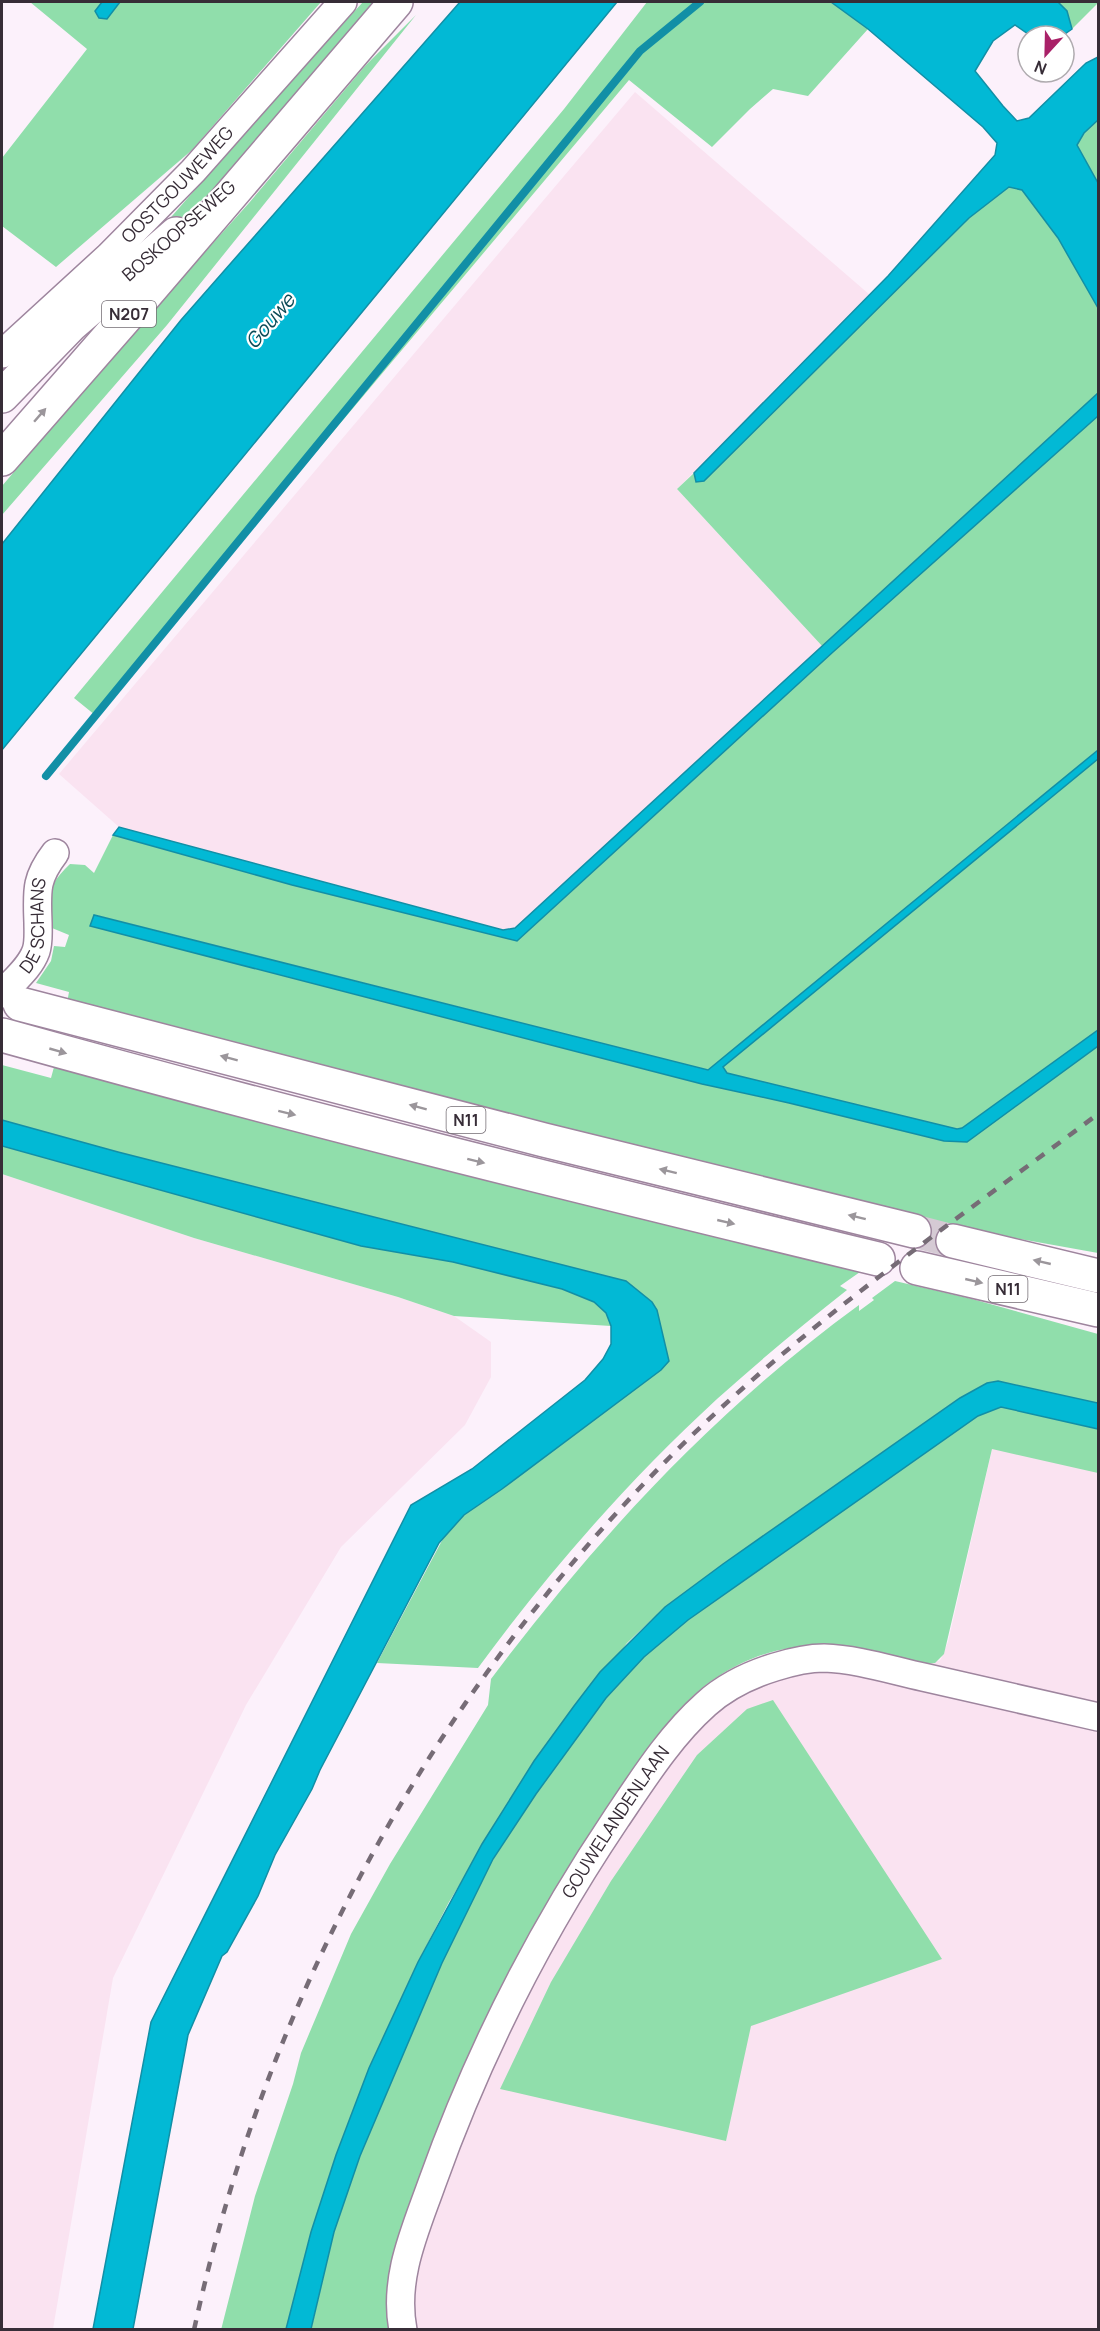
<svg xmlns="http://www.w3.org/2000/svg" width="1100" height="2331" font-family="Manrope,sans-serif">
	<style>
		.industrial { fill: #fae3f1 }
		.green { fill: #90deab }
		.water { fill: #02b9d5; stroke: #128fa6; stroke-width: 1.5 }
		.lines { fill: none; stroke-linecap: round; stroke-linejoin: round }
		.stream { stroke: #128fa6; stroke-width: 8 }
		.highway-tunnel { stroke: #d5cad4; stroke-width: 33; stroke-dasharray: 33 16; stroke-linecap: butt }
		.street-casing { stroke: #9e859e; stroke-width: 30 }
		.primary-casing { stroke: #9e859e; stroke-width: 36 }
		.highway-casing { stroke: #9e859e; stroke-width: 36 }
		.street { stroke: #fff; stroke-width: 27 }
		.primary { stroke: #fff; stroke-width: 33 }
		.highway { stroke: #fff; stroke-width: 33 }
		.rail { stroke: #766c76; stroke-width: 4.5; stroke-dasharray: 10 10; stroke-linecap: butt }
		.oneway { fill: #9b969b }
		.labels { text-anchor: middle; stroke-width: 4.5; stroke-linejoin: round; paint-order: stroke }
		.shield { fill: #fff; stroke: #736c73; stroke-width: 1.5 }
		.shield-label { font-size: 16px; font-weight: bold; fill: #372d37 }
		.street-label { font-size: 18px; fill: #372d37; stroke: #fff }
		.water-label { font-size: 20px; font-style: italic; fill: #0b4b57; stroke: #fff }
	</style>
	<rect width="100%" height="100%" fill="#fcf1fb"/>
	<g class="industrial">
		<polygon points="635,92 870,295 677,489 823,647 515,929 504,930 119,827 59,774"/>
		<polygon points="2,1174 194,1238 398,1297 454,1316 491,1342 491,1377 465,1425 341,1547 246,1705 113,1978 53,2329 2,2330"/>
		<polygon points="999,1419 1098,1440 1098,2329 358,2330 445,2109 493,2002 548,1900 586,1839 625,1781 673,1719 695,1694 717,1677 743,1663 784,1649 820,1645 855,1647 939,1661 941,1659 948,1642"/>
	</g>
	<g class="green">
		<polygon points="30,2 102,2 95,11 107,19 120,2 321,2 192,150 56,267 2,226 2,158 87,49"/>
		<polygon points="363,2 386,2 237,169 184,216 144,248 290,81"/>
		<polygon points="647,2 831,2 868,29 808,96 773,89 750,109 712,147 629,80 95,715 74,698 564,109"/>
		<polygon points="1058,2 1098,2 1098,3 1072,29 1067,11"/>
		<polygon points="416,15 167,325 2,515 2,486 132,333 249,203 365,66"/>
		<polygon points="1098,120 1098,183 1077,145 1084,133"/>
		<polygon points="1009,187 1022,189 1058,238 1098,308 1098,393 823,647 677,489 694,473 696,482 969,218"/>
		<path d="M1098,416V750L713,1067L708,1070L95,915L90,926L702,1084L789,1103L944,1141H967L1098,1046V1253L970,1230L552,1128L67,1003L69,992L36,983L51,961L54,946L65,947L69,935L52,928C41,901 50,883 70,864L85,865L94,873L113,835L292,885L517,941L833,652Z"/>
		<polygon points="1098,759 1098,1030 962,1128 956,1129 727,1073 723,1067"/>
		<path d="M2,1065L51,1078L54,1067L860,1272L840,1286L847,1290C803,1325 759,1361 717,1399C629,1480 549,1571 478,1668L377,1663L446,1533L464,1515L502,1489L660,1370L669,1361L652,1302L626,1281L118,1152L2,1120Z"/>
		<polygon points="2,1146 361,1246 453,1262 562,1289 594,1302 606,1313 611,1326 454,1316 398,1297 194,1238 2,1174"/>
		<path d="M895,1281L972,1299L1098,1334V1403L998,1381L987,1383L960,1398L723,1564L665,1607L627,1643L503,1813L449,1902L418,1962L369,2068L336,2155L311,2232L286,2329L221,2330L255,2196L293,2084L301,2053L351,1934L390,1864L488,1705L491,1679C596,1539 716,1409 859,1305V1311L874,1300L872,1298Z"/>
		<path d="M1001,1407L1098,1429V1473L992,1449L944,1654L935,1663L926,1664C862,1649 806,1633 742,1663C725,1671 708,1682 694,1695C662,1726 636,1765 611,1802C530,1920 464,2049 417,2184C401,2232 380,2278 390,2329L311,2330L334,2232L360,2156L442,1963L493,1859L536,1794L606,1698L644,1657L688,1620L978,1416Z"/>
		<polygon points="773,1700 942,1959 751,2026 726,2141 500,2089 551,1982 611,1881 697,1755 747,1709"/>
	</g>
	<g class="water">
		<polygon points="102,2 120,2 107,19 99,18 95,11"/>
		<polygon points="460,2 617,2 2,750 2,544 181,320"/>
		<polygon points="831,2 1058,2 1067,11 1072,29 1062,36 1031,36 1015,25 993,41 975,71 1003,106 1017,121 1029,118 1086,63 1098,57 1098,120 1084,133 1077,145 1098,183 1098,308 1058,238 1022,190 1009,187 969,218 704,481 696,482 694,473 888,276 995,155 997,143 983,127 868,29"/>
		<polygon points="1098,393 1098,416 833,652 517,941 292,885 113,835 119,827 503,930 515,928"/>
		<polygon points="1098,750 1098,759 723,1067 727,1073 957,1129 962,1128 1098,1030 1098,1046 967,1142 944,1141 789,1103 702,1084 90,926 94,915 708,1070"/>
		<polygon points="2,1120 118,1152 626,1281 652,1302 657,1310 669,1361 661,1370 502,1489 464,1515 439,1543 320,1770 312,1789 275,1855 258,1896 227,1952 222,1956 188,2035 133,2329 93,2329 151,2022 411,1505 472,1469 585,1380 603,1359 611,1344 611,1326 606,1313 594,1302 562,1289 453,1262 361,1246 2,1146"/>
		<polygon points="998,1381 1098,1403 1098,1429 1001,1407 978,1416 688,1620 644,1657 606,1698 536,1794 493,1859 442,1963 360,2156 334,2232 311,2329 286,2329 311,2232 336,2155 369,2068 418,1962 482,1844 534,1761 574,1706 600,1672 665,1607 723,1564 960,1398 987,1383"/>
	</g>
	<g class="lines">
		<polyline class="stream" points="46,776 640,51 700,2"/>
		<polyline class="highway-tunnel" points="914,1231 953,1241"/>
		<defs>
			<g id="street">
				<path id="s1" d="M2,354L109,256L193,171L343,2"/>
				<path id="s2" d="M2,994C13,981 30,968 36,951C39,942 38,932 38,923C37,891 35,879 55,853"/>
				<path id="s3" d="M403,2330C393,2278 415,2231 432,2183C478,2054 540,1932 616,1819C643,1779 670,1736 706,1704C726,1686 749,1675 775,1667C791,1662 807,1658 824,1658C857,1659 891,1670 923,1677C982,1690 1040,1704 1098,1717"/>
			</g>
			<g id="primary">
				<polyline points="2,396 71,325 176,234"/>
				<polyline points="2,459 141,300 396,2"/>
			</g>
			<g id="highway">
				<polyline points="20,1004 544,1140 914,1231"/>
				<path d="M2,1035C292,1116 584,1188 878,1259"/>
				<polyline points="953,1241 1098,1276"/>
				<polyline points="917,1268 1098,1310"/>
			</g>
		</defs>
		<use href="#street" class="street-casing"/>
		<use href="#primary" class="primary-casing"/>
		<use href="#highway" class="highway-casing"/>
		<use href="#street" class="street"/>
		<use href="#primary" class="primary"/>
		<use href="#highway" class="highway"/>
		<path class="rail" d="M194,2330C270,1977 457,1651 722,1407C839,1300 971,1209 1098,1114"/>
	</g>
	<defs><path id="oneway-solid" d="M-6-.8H1V-3.2L6.5 0L1 3.2V.8H-6Z" transform="scale(1.5)"/></defs>
	<g class="oneway">
		<use href="#oneway-solid" transform="translate(40 415) rotate(-49)"/>
		<use href="#oneway-solid" transform="translate(58 1051) rotate(16)"/>
		<use href="#oneway-solid" transform="translate(229 1058) rotate(-165)"/>
		<use href="#oneway-solid" transform="translate(418 1107) rotate(-165)"/>
		<use href="#oneway-solid" transform="translate(287 1113) rotate(14)"/>
		<use href="#oneway-solid" transform="translate(476 1161) rotate(14)"/>
		<use href="#oneway-solid" transform="translate(668 1171) rotate(-166)"/>
		<use href="#oneway-solid" transform="translate(857 1217) rotate(-166)"/>
		<use href="#oneway-solid" transform="translate(726 1222) rotate(13)"/>
		<use href="#oneway-solid" transform="translate(1042 1262) rotate(-167)"/>
		<use href="#oneway-solid" transform="translate(974 1281) rotate(13)"/>
	</g>
	<g class="labels">
		<g class="shield">
			<rect x="102" y="301" width="54" height="26" rx="4.5"/>
			<rect x="446.5" y="1107" width="39" height="26" rx="4.5"/>
			<rect x="988.5" y="1276" width="39" height="26" rx="4.5"/>
		</g>
		<g class="shield-label">
			<text x="129" y="320">N207</text>
			<text x="466" y="1126">N11</text>
			<text x="1008" y="1295">N11</text>
		</g>
		<g class="street-label">
			<text dy="6" stroke="none"><textPath href="#s1" startOffset="244">OOSTGOUWEWEG</textPath></text>
			<text transform="translate(179 231) rotate(-41)" y="6">BOSKOOPSEWEG</text>
			<text dy="6" stroke="none"><textPath href="#s2" startOffset="80">DE SCHANS</textPath></text>
			<text dy="6" stroke="none"><textPath href="#s3" startOffset="558">GOUWELANDENLAAN</textPath></text>
		</g>
		<g class="water-label">
			<text transform="translate(270 321) rotate(-50)" y="7">Gouwe</text>
		</g>
	</g>
	<rect width="1100" height="2331" fill="none" stroke="#372d37" stroke-width="6"/>
	<g transform="translate(1046 54) rotate(202)"><circle r="28" fill="#ffffff" stroke="#afabaf" stroke-width="1.5"/>
	<path d="M0-4.5L10 22L0 15L-10 22Z" fill="#a92168"/>
	<text y="-9" font-size="16" font-weight="bold" text-anchor="middle" fill="#372d37">N</text>
	</g>
</svg>
